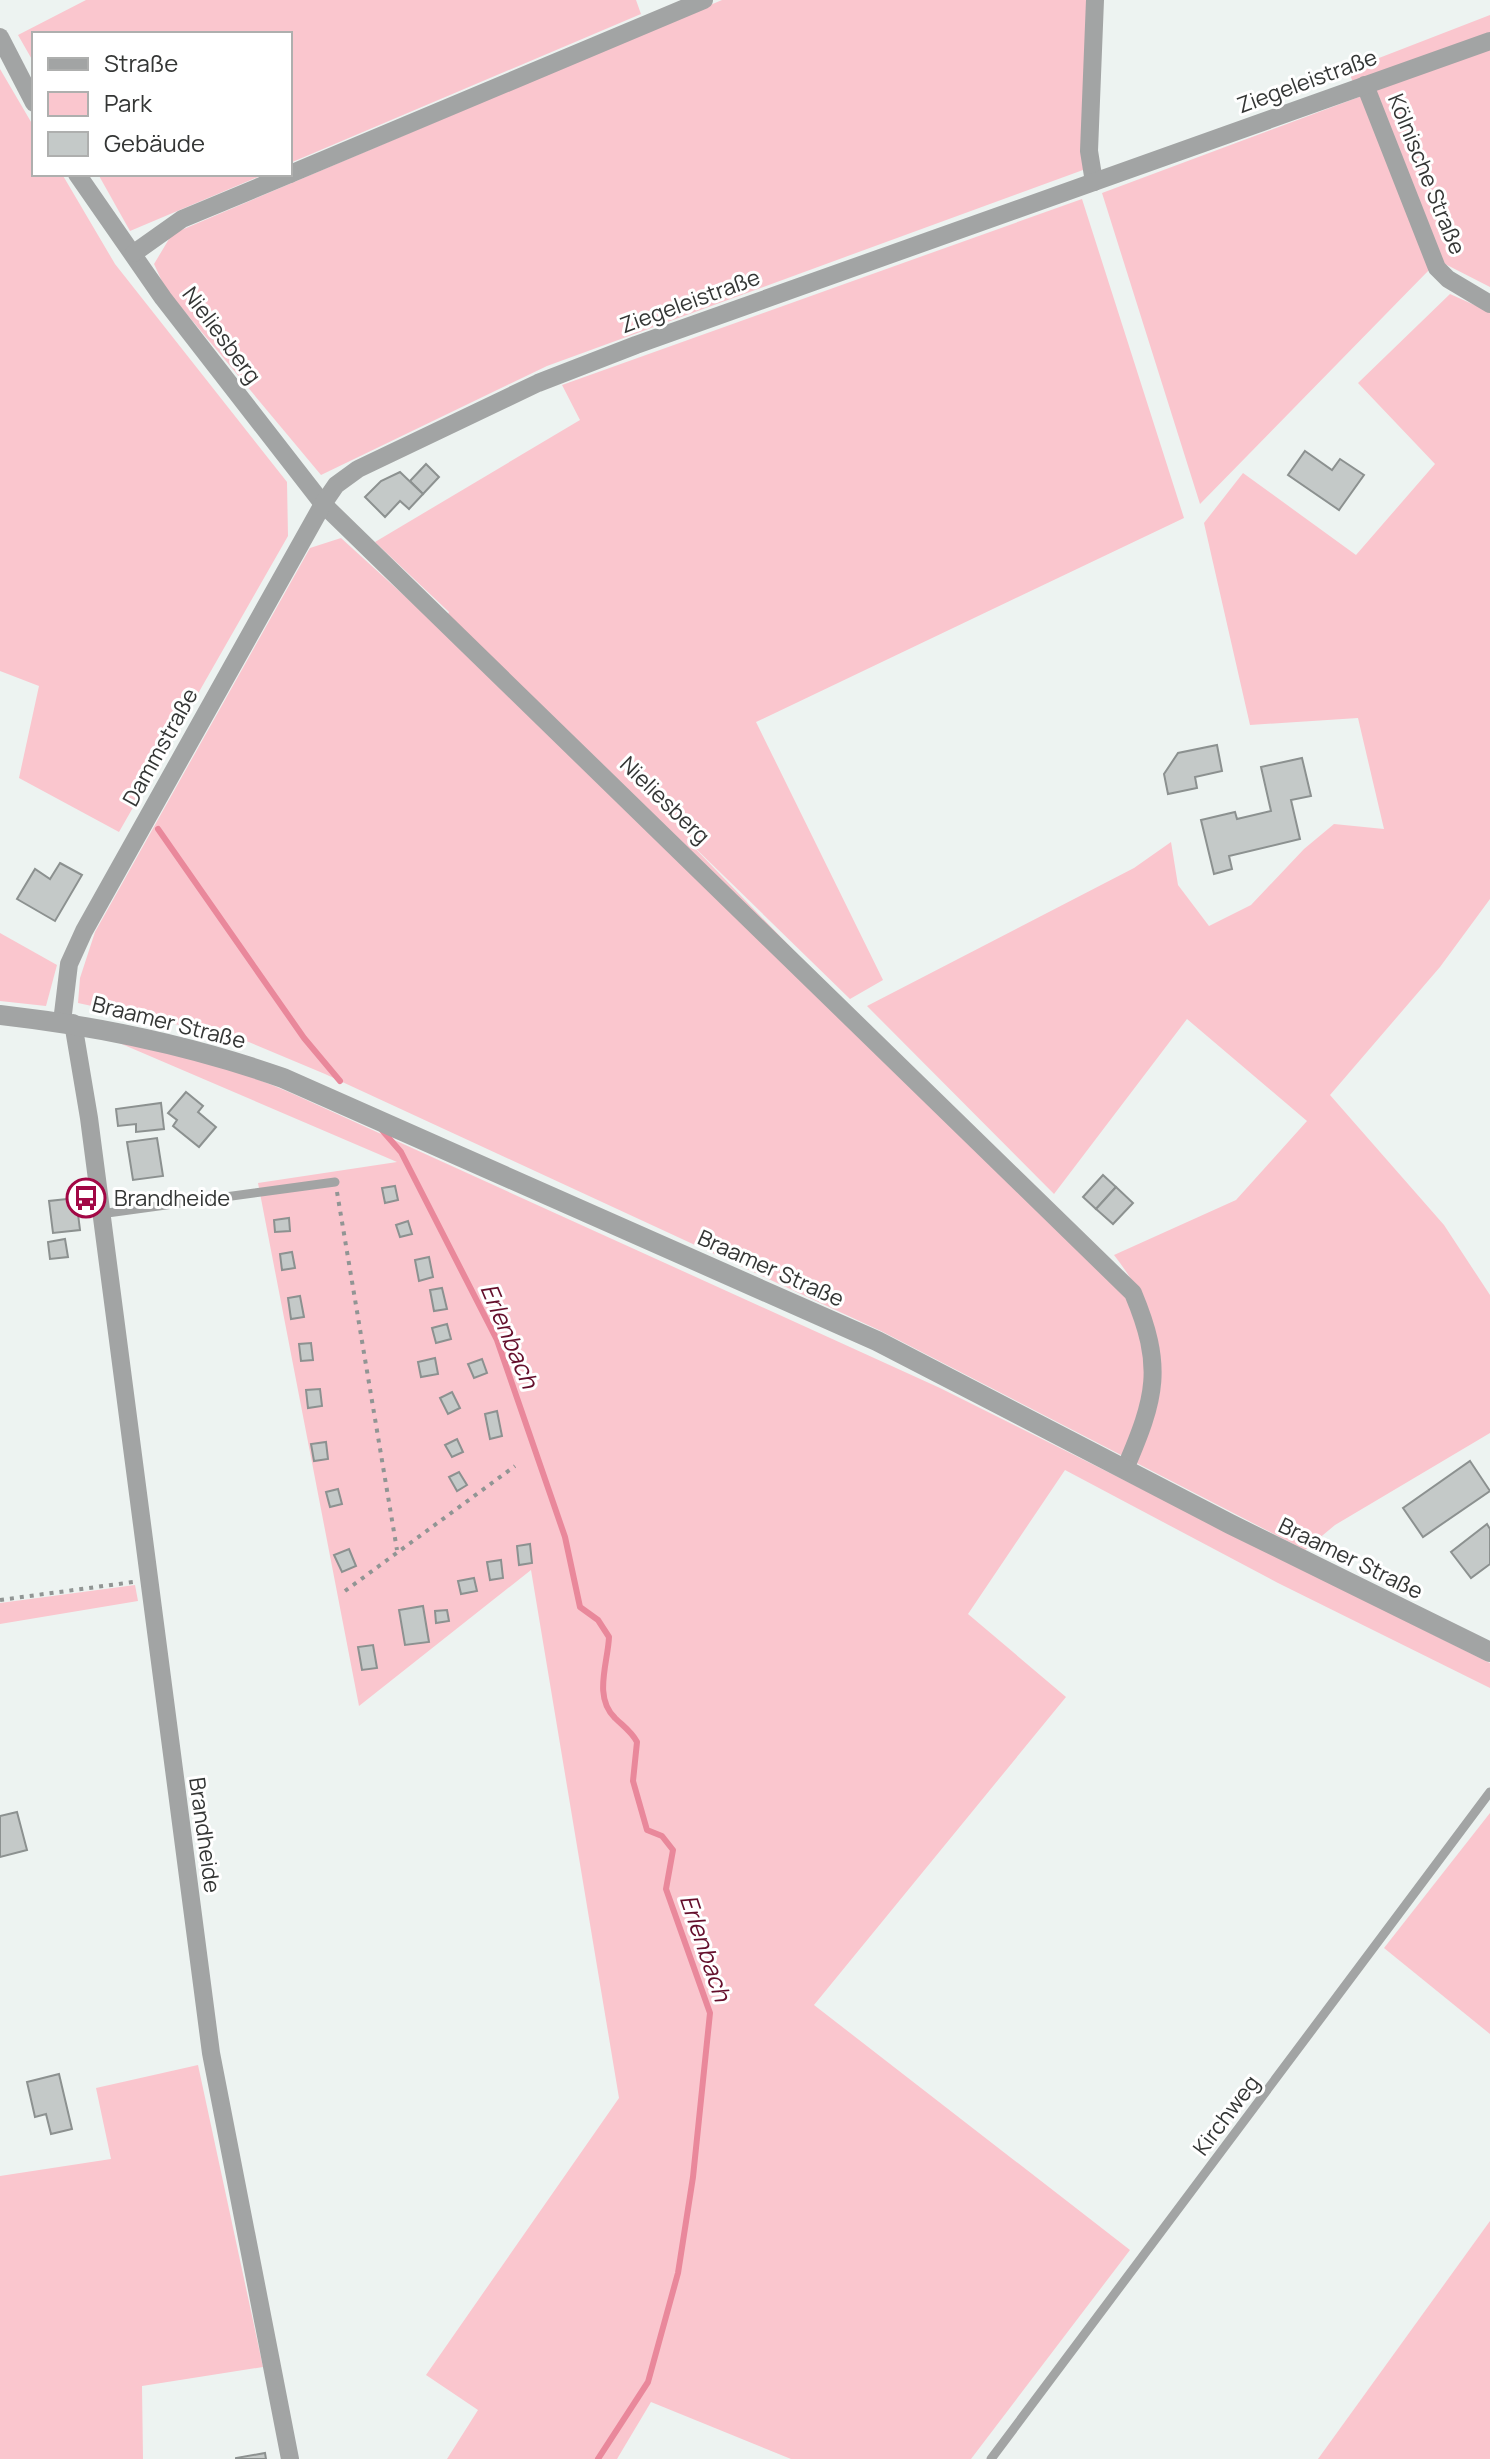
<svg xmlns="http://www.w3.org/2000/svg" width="1490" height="2459" font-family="Manrope,sans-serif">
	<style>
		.green { fill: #fac6ce }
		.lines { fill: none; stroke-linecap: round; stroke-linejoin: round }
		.stream { stroke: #e9889b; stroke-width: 6 }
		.building { fill: #c4c9c8; stroke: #8c9190; stroke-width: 2 }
		.path { stroke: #919594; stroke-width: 4; stroke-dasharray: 4 6; stroke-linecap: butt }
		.service { stroke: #a2a4a4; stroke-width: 9 }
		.minor { stroke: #a2a4a4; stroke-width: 18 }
		.tertiary { stroke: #a2a4a4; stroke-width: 20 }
		.labels { text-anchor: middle; stroke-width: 6; stroke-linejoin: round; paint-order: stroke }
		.street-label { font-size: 22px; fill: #343635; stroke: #fff }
		.poi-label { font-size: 22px; fill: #343635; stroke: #fff; text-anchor: start }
		.water-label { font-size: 24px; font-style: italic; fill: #640e2b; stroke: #fff }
	</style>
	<rect width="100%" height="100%" fill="#edf3f1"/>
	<g class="green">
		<polygon points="86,0 636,0 641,14 290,163 290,34 34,34 34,63 18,35"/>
		<polygon points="722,0 1088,0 1083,170 547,366 321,475 165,288 154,264 172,234"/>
		<polygon points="1490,15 1490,287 1445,264 1429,270 1200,504 1102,193 1359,97 1348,70"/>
		<polygon points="0,69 34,127 34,174 62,174 115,264 287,482 288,536 119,832 19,778 39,686 0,671"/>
		<polygon points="98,174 265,174 130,231"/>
		<path d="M1082,199L1184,518L756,722L883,980L850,999L685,838L1128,1296L1142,1330L1148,1433C1176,1366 1156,1309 1114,1255L1236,1200L1307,1121L1187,1019L1054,1194L867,1006L1134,868L1171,842L1178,885L1209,926L1251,905L1304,849L1334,824L1384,829L1358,718L1250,725L1204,523L1243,473L1356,555L1435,464L1358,383L1450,294L1490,312V899L1440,967L1330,1095L1444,1225L1490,1295V1433L1335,1525L1305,1550L881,1331L325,1074L239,1038L78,1003L80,978L95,932L310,548L341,538L441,629L449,612L375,542L580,420L562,385Z"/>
		<polygon points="0,933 57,965 46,1006 0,1001"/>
		<path d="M117,1042C177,1048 236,1070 291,1093L940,1388L1490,1663V1688L1278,1583L1065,1470L968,1614L1066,1697L814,2005L1130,2250L971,2459H791L651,2402L617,2459H447L478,2410L426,2375L619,2098L531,1570L359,1706L258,1183L397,1162Z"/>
		<polygon points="135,1585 138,1601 0,1624 0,1603"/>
		<polygon points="1490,1813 1490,2034 1384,1948"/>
		<polygon points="198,2065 263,2367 142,2386 143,2459 0,2459 0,2176 111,2159 96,2088"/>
		<polygon points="1490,2221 1490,2459 1318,2459"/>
	</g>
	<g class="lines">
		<g class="stream">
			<polyline points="158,829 304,1038 340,1081"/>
			<path d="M381,1129L401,1152L497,1340L565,1537L580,1607L598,1620L609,1637C608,1663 593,1697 615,1718C624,1727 631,1731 637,1742L633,1781L647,1830L662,1836L673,1850L666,1889L710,2013L693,2177L678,2273L648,2382L598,2459"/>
		</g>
	</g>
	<g class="building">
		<polygon points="1305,451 1332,470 1340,459 1364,475 1339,510 1288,475"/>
		<polygon points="426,464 439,477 423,494 410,481"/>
		<polygon points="400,472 423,494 409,509 400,501 385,517 365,497 381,481"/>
		<polygon points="1217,745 1222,771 1195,777 1197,788 1168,794 1164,774 1178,753"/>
		<polygon points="1302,758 1311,796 1291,800 1300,839 1229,856 1232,869 1214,874 1201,820 1235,812 1237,819 1271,811 1261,767"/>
		<polygon points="60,863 82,875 55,921 17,899 35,869 50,879"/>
		<polygon points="186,1092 203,1106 198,1112 216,1127 199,1147 173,1126 177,1120 168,1113"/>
		<polygon points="161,1103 164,1129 136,1132 136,1124 118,1126 116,1109"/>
		<polygon points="157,1138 163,1176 133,1180 127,1142"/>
		<polygon points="1103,1175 1116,1187 1096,1209 1083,1197"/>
		<polygon points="395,1186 398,1200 385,1203 382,1188"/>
		<polygon points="1116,1187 1133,1203 1113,1224 1096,1209"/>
		<polygon points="76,1198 80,1230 53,1233 49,1201"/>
		<polygon points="289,1218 290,1231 275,1232 274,1220"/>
		<polygon points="408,1221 412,1234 400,1237 396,1225"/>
		<polygon points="65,1239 68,1257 50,1259 48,1242"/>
		<polygon points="292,1252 295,1268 282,1270 280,1254"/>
		<polygon points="429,1257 433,1277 419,1281 415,1260"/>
		<polygon points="442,1288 447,1309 434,1311 430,1290"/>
		<polygon points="300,1296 304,1317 291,1319 288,1298"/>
		<polygon points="447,1324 451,1339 436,1343 432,1328"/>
		<polygon points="311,1343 313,1360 301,1361 299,1344"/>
		<polygon points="435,1358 438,1374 421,1377 418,1362"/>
		<polygon points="482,1359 487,1373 474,1378 468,1364"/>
		<polygon points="320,1389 322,1406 308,1408 306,1390"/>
		<polygon points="452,1392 460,1408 448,1414 440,1398"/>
		<polygon points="497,1411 502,1436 490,1439 485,1414"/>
		<polygon points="457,1439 463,1452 452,1457 445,1445"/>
		<polygon points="326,1442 328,1459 314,1461 311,1444"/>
		<polygon points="1470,1461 1490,1491 1423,1537 1403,1508"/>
		<polygon points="459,1472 467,1485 457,1491 449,1477"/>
		<polygon points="338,1489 342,1504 330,1507 326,1492"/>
		<polygon points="1487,1524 1490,1529 1490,1564 1471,1578 1451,1552"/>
		<polygon points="530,1544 532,1563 519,1565 517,1546"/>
		<polygon points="349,1549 356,1566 342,1572 334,1555"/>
		<polygon points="501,1560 503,1578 490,1580 487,1562"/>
		<polygon points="474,1578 477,1591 461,1594 458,1581"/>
		<polygon points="423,1606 429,1642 405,1645 399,1610"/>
		<polygon points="447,1610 449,1621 436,1623 435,1611"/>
		<polygon points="373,1645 377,1668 362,1670 358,1647"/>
		<polygon points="17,1812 27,1850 0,1857 0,1816"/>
		<polygon points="59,2074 72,2129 51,2134 46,2114 35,2117 27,2082"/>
		<polygon points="265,2453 266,2459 236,2459 236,2458"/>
	</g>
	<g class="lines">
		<g class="path">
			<polyline points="337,1192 397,1550"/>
			<polyline points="345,1591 515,1466"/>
			<polyline points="0,1600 133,1582"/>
		</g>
		<g class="service">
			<polyline points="100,1214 335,1182"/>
			<polyline points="991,2459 1490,1792"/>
		</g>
		<g class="minor">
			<polyline points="0,37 34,103"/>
			<polyline points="1365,85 1437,268 1448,279 1490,304"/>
			<path d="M77,174L163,298L323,504L1133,1293C1164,1367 1156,1397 1125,1469"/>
			<polyline points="290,174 704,0"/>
			<polyline points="1094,182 1089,151 1095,0"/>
			<polyline points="134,253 182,219 290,174"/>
			<polyline points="62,1022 69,964 84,931 323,504 336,485 358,469 538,383 636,345 1490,41"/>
			<polyline points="73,1023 89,1118 211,2053 290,2459"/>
		</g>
		<path class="tertiary" d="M0,1015C98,1026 190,1045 283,1078L877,1341L1230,1524L1490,1652"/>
	</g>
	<defs>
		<symbol id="bus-ring" viewBox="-11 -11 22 22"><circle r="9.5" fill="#fff" stroke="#a20745" stroke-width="1.5"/><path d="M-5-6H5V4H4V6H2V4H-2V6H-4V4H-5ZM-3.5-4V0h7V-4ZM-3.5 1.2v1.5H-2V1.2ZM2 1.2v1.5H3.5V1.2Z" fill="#a20745"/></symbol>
	</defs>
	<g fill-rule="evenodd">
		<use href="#bus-ring" x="64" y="1176" width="44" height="44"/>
	</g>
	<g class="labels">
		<g class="street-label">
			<text transform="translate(1307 81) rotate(-20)" y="8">Ziegeleistraße</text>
			<text transform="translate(1427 174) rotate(68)" y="8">Kölnische Straße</text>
			<text transform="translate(690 301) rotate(-20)" y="8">Ziegeleistraße</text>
			<text transform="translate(222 335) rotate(53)" y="8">Nieliesberg</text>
			<text transform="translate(160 747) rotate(-61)" y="8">Dammstraße</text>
			<text transform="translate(665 800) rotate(44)" y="8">Nieliesberg</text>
			<text transform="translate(169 1022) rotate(14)" y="8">Braamer Straße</text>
			<text transform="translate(771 1268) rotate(24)" y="8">Braamer Straße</text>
			<text transform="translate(1351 1558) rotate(26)" y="8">Braamer Straße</text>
			<text transform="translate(205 1835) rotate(82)" y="8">Brandheide</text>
			<text transform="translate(1226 2115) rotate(-53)" y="8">Kirchweg</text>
		</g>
		<g class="poi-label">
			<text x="114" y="1206">Brandheide</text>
		</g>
		<g class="water-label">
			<text transform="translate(509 1336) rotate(67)" y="8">Erlenbach</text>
			<text transform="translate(705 1948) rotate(71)" y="8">Erlenbach</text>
		</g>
	</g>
	<rect x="32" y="32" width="260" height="144" fill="#ffffff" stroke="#aeafae" stroke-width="2"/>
	<rect x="48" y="58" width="40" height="12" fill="#a2a4a4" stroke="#aeafae" stroke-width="2"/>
	<text x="104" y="72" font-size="24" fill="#343635">Straße</text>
	<rect x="48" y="92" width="40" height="24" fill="#fac6ce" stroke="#aeafae" stroke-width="2"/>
	<text x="104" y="112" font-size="24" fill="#343635">Park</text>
	<rect x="48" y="132" width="40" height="24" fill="#c4c9c8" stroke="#aeafae" stroke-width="2"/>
	<text x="104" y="152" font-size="24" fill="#343635">Gebäude</text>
</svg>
